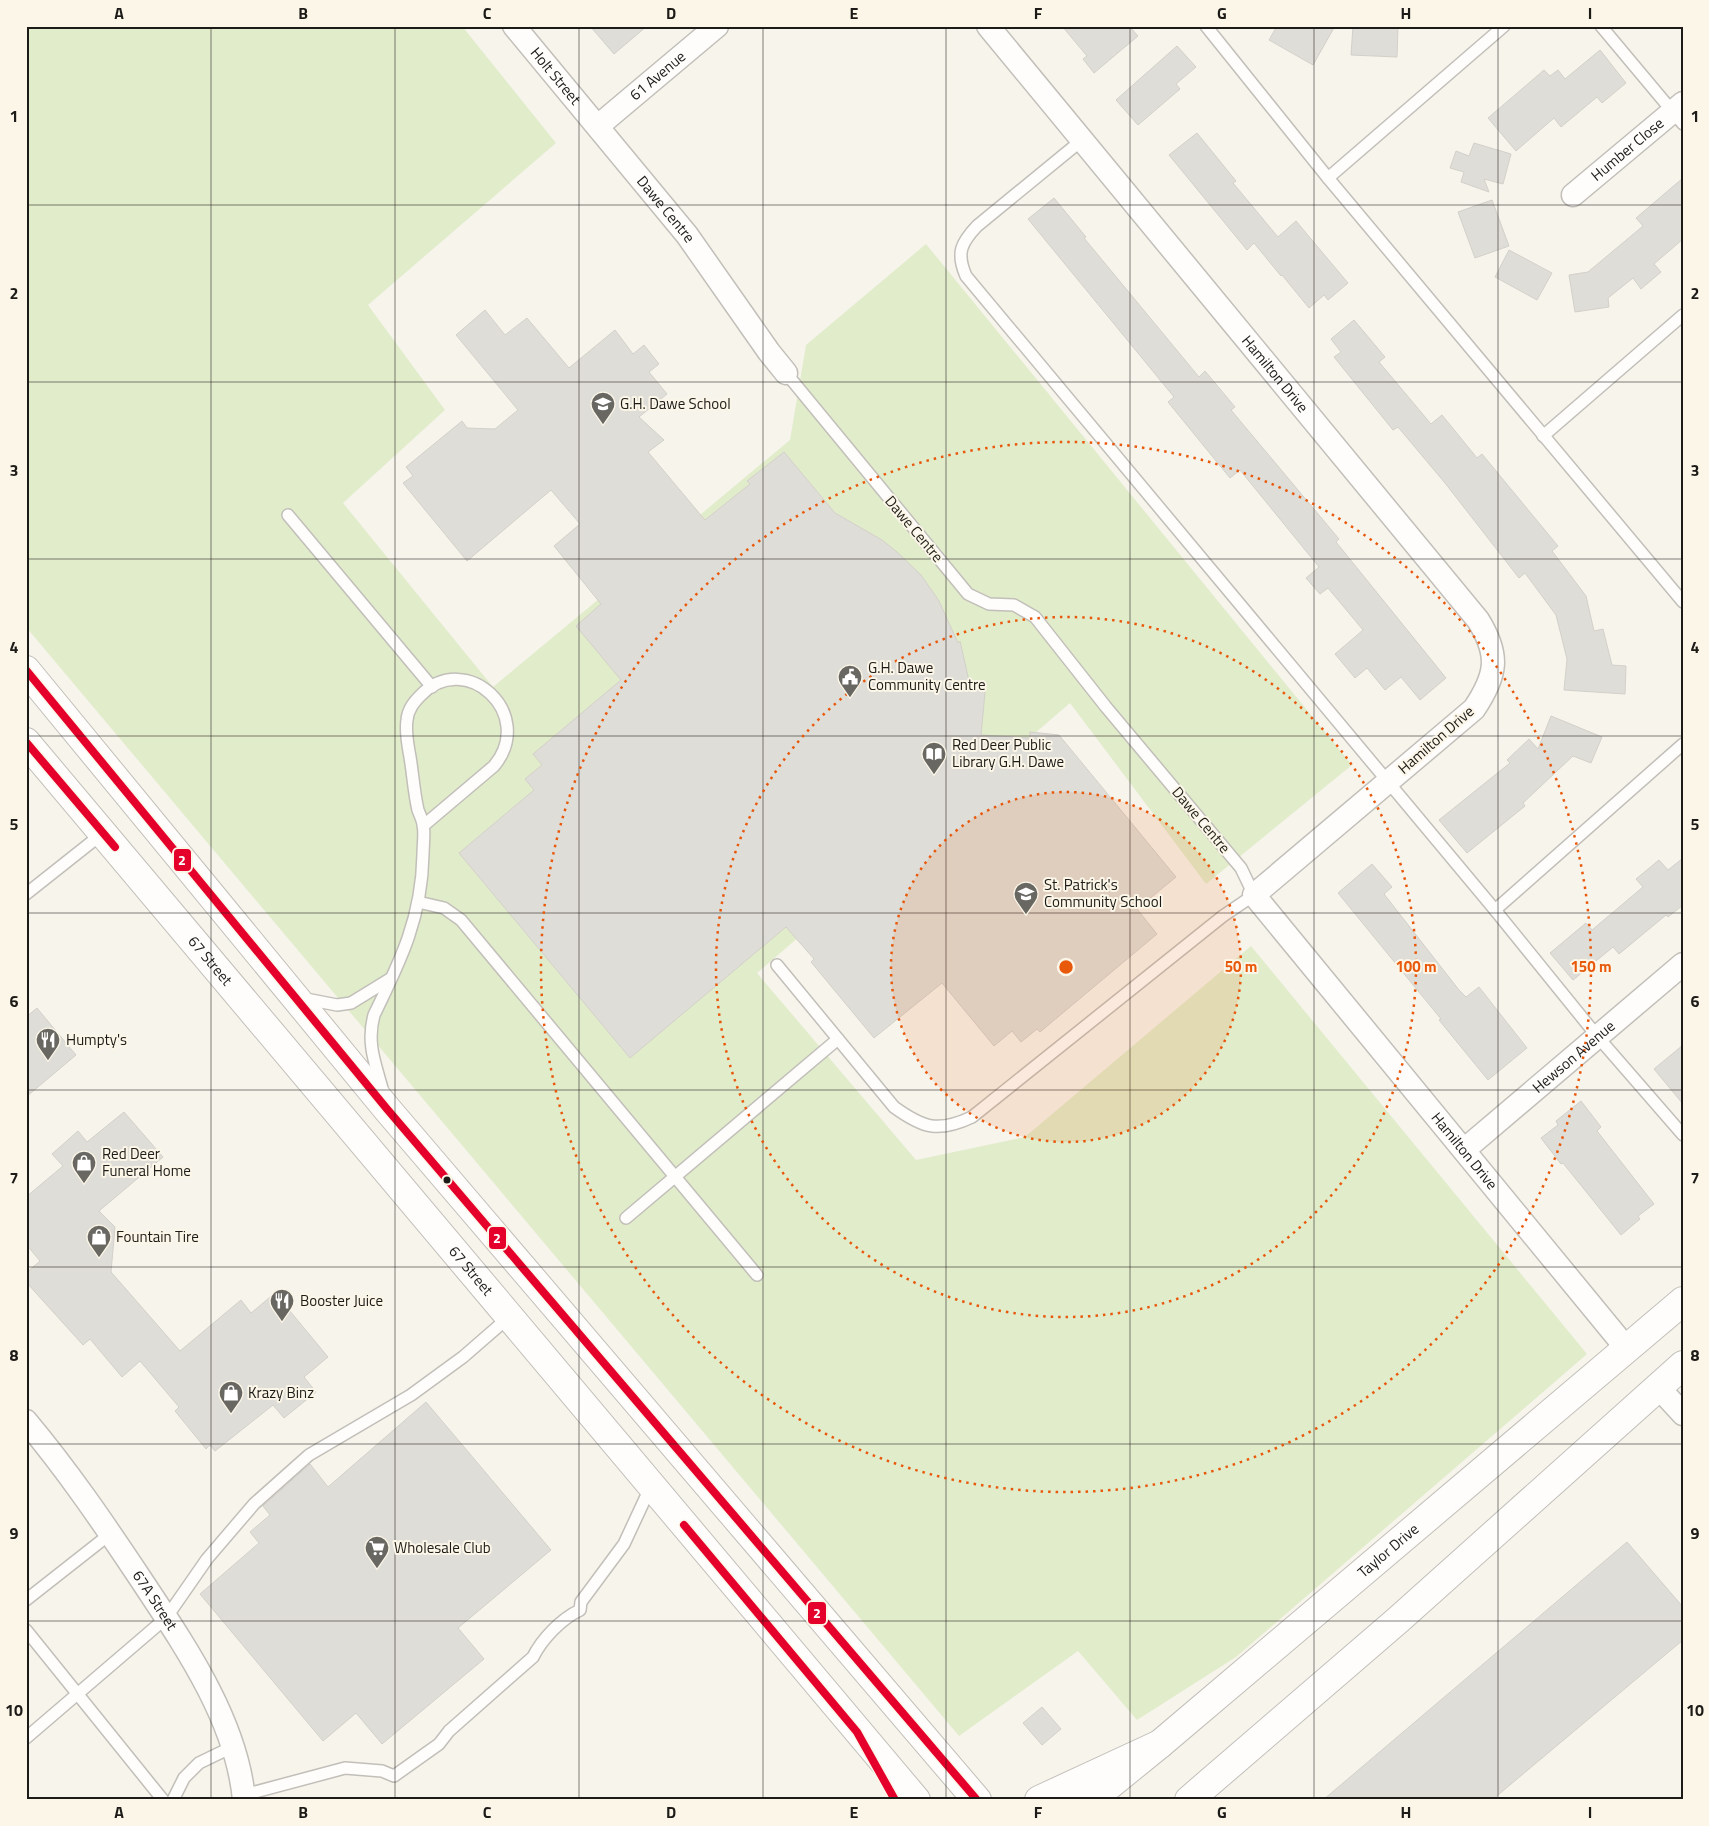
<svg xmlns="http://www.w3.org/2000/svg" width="1709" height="1826" font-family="'Titillium Web',sans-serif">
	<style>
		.green { fill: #e1eccb }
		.building { fill: #dfddd7; stroke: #d3d0ca }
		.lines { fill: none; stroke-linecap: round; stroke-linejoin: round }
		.service-casing { stroke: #c2bfb9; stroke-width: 14 }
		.minor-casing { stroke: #c2bfb9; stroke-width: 25 }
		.secondary-casing { stroke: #c2bfb9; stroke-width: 30 }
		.primary-casing { stroke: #c2bfb9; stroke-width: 30 }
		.service { stroke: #fefdfc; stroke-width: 11 }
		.minor { stroke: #fefdfc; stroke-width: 22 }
		.secondary { stroke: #fefdfc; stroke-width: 28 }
		.primary { stroke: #fefdfc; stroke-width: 28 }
		.bus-1-casing { stroke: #fbf6e8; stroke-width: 11 }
		.bus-1 { stroke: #e4002b; stroke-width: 8 }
		.grid { fill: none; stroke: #1d1b17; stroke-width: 1; stroke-opacity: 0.55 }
		.ring { fill: none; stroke: #e8590c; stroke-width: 2.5; stroke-dasharray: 2.5 5 }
		.bus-dot { fill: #1d1b17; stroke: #fbf6e8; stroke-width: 2 }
		.labels { text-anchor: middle; stroke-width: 4; stroke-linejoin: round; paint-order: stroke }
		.street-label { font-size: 15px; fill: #1d1b17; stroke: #fbf6e8 }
		.poi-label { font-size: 15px; fill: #1d1b17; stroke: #fbf6e8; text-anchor: start }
		.centre { fill: #e8590c; stroke: #fbf6e8; stroke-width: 2.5 }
		.ring-label { font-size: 15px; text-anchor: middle; font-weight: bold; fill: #e8590c; stroke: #fbf6e8; stroke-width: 4; stroke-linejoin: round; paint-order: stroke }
		.line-badge { stroke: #fbf6e8; stroke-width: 2 }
		.badge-label { font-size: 14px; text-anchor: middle; font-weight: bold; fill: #fff }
		.neatline { fill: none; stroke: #1d1b17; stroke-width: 2 }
		.grid-label { font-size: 16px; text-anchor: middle; font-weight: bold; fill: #1d1b17 }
	</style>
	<rect width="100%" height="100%" fill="#f7f4ec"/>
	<polygon class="green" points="26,26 462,26 556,143 368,305 445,410 343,503 493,687 790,440 806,345 926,244 1352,765 1206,884 1070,703 757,973 916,1160 1025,1137 1251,946 1587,1354 1236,1657 1137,1720 1078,1651 959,1736 26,627"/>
	<g class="building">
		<polygon points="590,26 647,26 614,54"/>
		<polygon points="1062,26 1129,26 1138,36 1094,73 1083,59 1087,56"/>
		<polygon points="1277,26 1335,26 1313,65 1269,40"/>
		<polygon points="1353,26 1398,26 1397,57 1351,55"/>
		<polygon points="1177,46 1196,67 1176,84 1180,89 1138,125 1116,100"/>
		<polygon points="1600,50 1626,83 1602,103 1597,97 1561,127 1554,118 1516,151 1488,118 1544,70 1550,76 1558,70 1565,79"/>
		<polygon points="1197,133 1236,181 1233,183 1278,237 1296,221 1348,283 1328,300 1324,295 1309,308 1282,275 1281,276 1254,243 1247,250 1169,155"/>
		<polygon points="1474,143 1511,154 1503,184 1484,179 1489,192 1461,182 1464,172 1450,168 1456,151 1469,156"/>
		<polygon points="1683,178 1683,239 1654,264 1661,272 1641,289 1633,278 1608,298 1609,307 1575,312 1569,275 1588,272 1643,226 1636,218"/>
		<polygon points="1054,198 1086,237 1084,238 1199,377 1205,371 1235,407 1231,410 1339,539 1336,542 1446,678 1420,700 1401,677 1385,690 1367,668 1355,678 1335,654 1363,630 1328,588 1320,594 1306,578 1319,567 1240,470 1230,478 1168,402 1174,397 1028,219"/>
		<polygon points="1492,200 1509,246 1475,258 1458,212"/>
		<polygon points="1509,250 1552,273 1537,300 1495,277"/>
		<polygon points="485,310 505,335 527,318 569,368 615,330 633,354 644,345 659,364 649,372 667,394 639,417 664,440 648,452 705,520 750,484 747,481 784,452 835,513 882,540 897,552 921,575 939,601 958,643 960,641 969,681 986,682 981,735 1030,738 1030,732 1059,735 1176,877 1137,909 1157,934 1040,1032 1037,1029 1021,1042 1012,1031 994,1046 942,983 874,1038 811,962 814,959 786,927 630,1058 459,853 534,790 525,779 542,765 533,754 621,680 576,626 601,604 554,546 580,524 551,490 467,561 403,483 413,476 406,467 462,421 467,428 495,429 518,410 456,335"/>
		<polygon points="1354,320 1385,357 1379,362 1431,424 1442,415 1477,458 1482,454 1558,546 1552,551 1586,596 1594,631 1603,629 1612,665 1626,666 1625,694 1564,690 1567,659 1556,615 1525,573 1519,578 1445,483 1398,427 1393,430 1334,357 1341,352 1331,339"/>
		<polygon points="1551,716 1602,737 1591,763 1573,756 1523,803 1525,806 1467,853 1439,820 1510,763 1507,760 1529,739 1538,749"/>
		<polygon points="1683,858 1683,905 1668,917 1666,915 1619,954 1613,947 1573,980 1550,953 1586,923 1592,930 1643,887 1636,879 1659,860 1668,870"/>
		<polygon points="1372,864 1392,887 1384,894 1459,990 1466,997 1479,987 1527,1048 1488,1080 1439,1020 1441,1019 1338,893"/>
		<polygon points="37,1008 76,1055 26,1097 26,1017"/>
		<polygon points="1683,1045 1683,1104 1654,1069"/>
		<polygon points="1581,1101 1601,1127 1597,1131 1654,1204 1638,1216 1640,1219 1621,1235 1563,1163 1561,1164 1541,1138 1558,1125 1556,1121"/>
		<polygon points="124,1112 163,1157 99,1211 115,1227 111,1272 180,1351 241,1300 251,1313 275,1293 328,1357 304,1377 316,1392 284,1418 273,1405 215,1451 210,1445 206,1449 175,1411 179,1407 140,1361 122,1377 90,1339 83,1345 26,1282 26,1273 40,1261 26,1244 26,1197 63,1166 52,1154 78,1131 87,1142"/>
		<polygon points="426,1402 551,1550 458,1628 484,1659 382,1744 356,1713 323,1741 200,1594 259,1543 250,1532 270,1515 263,1506 310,1464 328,1487"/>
		<polygon points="1627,1542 1683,1607 1683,1640 1492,1800 1323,1800"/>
		<polygon points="1042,1707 1061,1729 1042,1745 1023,1723"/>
	</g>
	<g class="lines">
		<defs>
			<g id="service">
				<polyline points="1206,26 1328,178 1683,602"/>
				<polyline points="1601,26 1683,124"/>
				<path d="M1082,140L977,226C961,243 956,253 966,276L1495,910L1597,1036L1683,1135"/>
				<polyline points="1328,178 1504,26"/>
				<polyline points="1543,436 1683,315"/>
				<polyline points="288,515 432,687"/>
				<polyline points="26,894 103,833"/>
				<polyline points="418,902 444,908 461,920 757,1275"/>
				<polyline points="1495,910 1683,744"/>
				<path d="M777,965L894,1107C923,1128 938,1133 972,1117L1223,916L1254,895L1241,868L1106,707L1035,617L1014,605L989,604L968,594L786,373"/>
				<polyline points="301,998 337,1005 351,1003 390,979"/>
				<path d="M383,1092C376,1065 366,1044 374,1015C401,960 422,917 423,854C423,845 425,833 423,824C422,819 420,815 418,810C414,793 413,775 410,757C408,745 405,733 407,720C408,709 414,702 421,695C466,649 537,714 494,766L423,826"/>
				<polyline points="626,1218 838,1039"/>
				<polyline points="26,1600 110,1534"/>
				<polyline points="26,1630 163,1800"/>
				<polyline points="26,1738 166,1618 207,1559 254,1504 309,1455 411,1395 463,1357 509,1317"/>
				<path d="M244,1795L345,1768L382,1771L394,1776L439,1744L449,1731L533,1657C542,1639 561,1619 580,1610L581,1602L624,1544L651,1486"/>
				<polyline points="173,1800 184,1778 199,1763 232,1747"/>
			</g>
			<g id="minor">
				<path id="s1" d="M514,26L687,235L769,352L786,373"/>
				<path id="s2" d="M988,26L1478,620C1500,655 1497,675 1474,709L1254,895L1627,1349"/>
				<path id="s3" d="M598,126L717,26"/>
				<path id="s4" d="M1573,195L1683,103"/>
				<path id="s5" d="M1464,1150L1683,964"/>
				<polyline points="1658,1387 1683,1414"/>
				<path id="s6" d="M26,1421C68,1471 104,1524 140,1578C183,1643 237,1720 244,1800"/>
			</g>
			<g id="secondary">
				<path id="s7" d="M1091,1800L1160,1744L1683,1301"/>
				<polyline points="1189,1800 1398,1620 1683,1365"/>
			</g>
			<g id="primary">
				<polyline points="26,670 387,1109 977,1800"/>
				<path id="s8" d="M26,742L916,1800"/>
				<polyline points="1039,1800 1160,1744"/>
			</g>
		</defs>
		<use href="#service" class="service-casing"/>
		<use href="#minor" class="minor-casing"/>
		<use href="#secondary" class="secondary-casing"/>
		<use href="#primary" class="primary-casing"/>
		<use href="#service" class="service"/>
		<use href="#minor" class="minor"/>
		<use href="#secondary" class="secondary"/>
		<use href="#primary" class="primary"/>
		<defs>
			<g id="bus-1">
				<polyline points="26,670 387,1109 977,1800"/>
				<polyline points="26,742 115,847"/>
				<polyline points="684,1525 857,1732 895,1800"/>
			</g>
		</defs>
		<use href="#bus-1" class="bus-1-casing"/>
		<use href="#bus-1" class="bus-1"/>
	</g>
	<path class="grid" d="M211,26V1800M395,26V1800M579,26V1800M763,26V1800M946,26V1800M1130,26V1800M1314,26V1800M1498,26V1800M26,205H1683M26,382H1683M26,559H1683M26,736H1683M26,913H1683M26,1090H1683M26,1267H1683M26,1444H1683M26,1621H1683"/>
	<circle cx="1066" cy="967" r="175" fill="#e8590c" fill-opacity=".12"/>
	<g class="ring">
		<circle cx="1066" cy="967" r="175"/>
		<circle cx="1066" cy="967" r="350"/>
		<circle cx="1066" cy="967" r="525"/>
	</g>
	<defs>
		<symbol id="school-pin" viewBox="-11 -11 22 30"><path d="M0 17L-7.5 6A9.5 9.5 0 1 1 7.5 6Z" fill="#696762" stroke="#fbf6e8"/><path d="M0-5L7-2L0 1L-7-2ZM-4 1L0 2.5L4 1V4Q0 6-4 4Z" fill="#fff"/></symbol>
		<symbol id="civic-pin" viewBox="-11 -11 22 30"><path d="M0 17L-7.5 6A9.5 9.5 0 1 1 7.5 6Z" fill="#696762" stroke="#fbf6e8"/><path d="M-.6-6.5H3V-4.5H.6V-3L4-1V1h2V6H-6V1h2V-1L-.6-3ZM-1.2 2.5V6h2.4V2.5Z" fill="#fff"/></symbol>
		<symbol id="library-pin" viewBox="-11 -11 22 30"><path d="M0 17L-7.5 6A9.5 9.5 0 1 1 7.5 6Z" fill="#696762" stroke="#fbf6e8"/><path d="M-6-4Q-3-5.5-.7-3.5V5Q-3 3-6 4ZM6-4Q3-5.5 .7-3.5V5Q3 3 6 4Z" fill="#fff"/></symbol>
		<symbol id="restaurant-pin" viewBox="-11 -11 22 30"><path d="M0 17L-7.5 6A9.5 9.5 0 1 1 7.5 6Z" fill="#696762" stroke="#fbf6e8"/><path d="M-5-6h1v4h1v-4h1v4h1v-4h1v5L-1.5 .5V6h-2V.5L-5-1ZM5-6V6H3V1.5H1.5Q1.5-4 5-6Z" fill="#fff"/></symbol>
		<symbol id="shop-pin" viewBox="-11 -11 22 30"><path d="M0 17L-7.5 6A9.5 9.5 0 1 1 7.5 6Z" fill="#696762" stroke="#fbf6e8"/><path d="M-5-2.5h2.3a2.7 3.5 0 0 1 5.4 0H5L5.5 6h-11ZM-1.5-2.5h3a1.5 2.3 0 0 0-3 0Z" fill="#fff"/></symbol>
		<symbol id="supermarket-pin" viewBox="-11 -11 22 30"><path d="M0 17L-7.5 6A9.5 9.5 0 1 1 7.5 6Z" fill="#696762" stroke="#fbf6e8"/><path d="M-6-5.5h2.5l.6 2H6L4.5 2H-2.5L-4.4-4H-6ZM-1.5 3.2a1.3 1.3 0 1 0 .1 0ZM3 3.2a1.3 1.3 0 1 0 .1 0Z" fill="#fff"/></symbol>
	</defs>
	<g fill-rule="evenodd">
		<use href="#school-pin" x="589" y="390" width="28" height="38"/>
		<use href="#civic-pin" x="836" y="663" width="28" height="38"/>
		<use href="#library-pin" x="920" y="740" width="28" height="38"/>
		<use href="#school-pin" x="1012" y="880" width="28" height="38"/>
		<use href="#restaurant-pin" x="34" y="1026" width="28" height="38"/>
		<use href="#shop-pin" x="70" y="1149" width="28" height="38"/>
		<use href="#shop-pin" x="85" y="1223" width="28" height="38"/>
		<use href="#restaurant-pin" x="268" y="1287" width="28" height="38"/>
		<use href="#shop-pin" x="217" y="1379" width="28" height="38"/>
		<use href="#supermarket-pin" x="363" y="1534" width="28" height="38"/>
	</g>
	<circle class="bus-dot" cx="447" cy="1180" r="4.5"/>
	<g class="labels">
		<g class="street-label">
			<text dy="5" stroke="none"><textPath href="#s1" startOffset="65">Holt Street</textPath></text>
			<text dy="5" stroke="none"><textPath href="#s3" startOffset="78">61 Avenue</textPath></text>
			<text dy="5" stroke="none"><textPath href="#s4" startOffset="71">Humber Close</textPath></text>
			<text dy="5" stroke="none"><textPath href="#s1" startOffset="238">Dawe Centre</textPath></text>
			<text dy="5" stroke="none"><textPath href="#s2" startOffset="451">Hamilton Drive</textPath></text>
			<text transform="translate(914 529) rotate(50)" y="5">Dawe Centre</text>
			<text transform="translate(1436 740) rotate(-41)" y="5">Hamilton Drive</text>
			<text transform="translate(1201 820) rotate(50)" y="5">Dawe Centre</text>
			<text dy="5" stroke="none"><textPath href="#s8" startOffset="286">67 Street</textPath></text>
			<text dy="5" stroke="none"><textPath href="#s5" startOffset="144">Hewson Avenue</textPath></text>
			<text dy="5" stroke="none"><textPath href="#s2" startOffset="1486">Hamilton Drive</textPath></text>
			<text dy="5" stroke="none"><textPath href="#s8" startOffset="691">67 Street</textPath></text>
			<text dy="5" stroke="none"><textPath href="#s7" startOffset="388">Taylor Drive</textPath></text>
			<text dy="5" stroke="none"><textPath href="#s6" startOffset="221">67A Street</textPath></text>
		</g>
		<g class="poi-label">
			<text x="620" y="409">G.H. Dawe School</text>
			<text x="868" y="673">G.H. Dawe<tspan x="868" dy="17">Community Centre</tspan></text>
			<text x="952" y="750">Red Deer Public<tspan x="952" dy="17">Library G.H. Dawe</tspan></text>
			<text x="1044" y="890">St. Patrick's<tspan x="1044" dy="17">Community School</tspan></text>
			<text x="66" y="1045">Humpty's</text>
			<text x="102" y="1159">Red Deer<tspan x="102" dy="17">Funeral Home</tspan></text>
			<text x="116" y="1242">Fountain Tire</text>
			<text x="300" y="1306">Booster Juice</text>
			<text x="248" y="1398">Krazy Binz</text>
			<text x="394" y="1553">Wholesale Club</text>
		</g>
	</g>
	<circle cx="1066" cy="967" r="8" class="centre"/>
	<g class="ring-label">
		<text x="1241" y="972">50 m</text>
		<text x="1416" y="972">100 m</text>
		<text x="1591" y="972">150 m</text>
	</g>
	<g class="line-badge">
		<rect x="173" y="848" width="19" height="24" rx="5" fill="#e4002b"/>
		<rect x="488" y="1226" width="19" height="24" rx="5" fill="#e4002b"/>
		<rect x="807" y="1601" width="20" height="24" rx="5" fill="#e4002b"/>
	</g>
	<g class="badge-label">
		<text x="182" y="865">2</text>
		<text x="497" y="1243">2</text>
		<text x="817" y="1618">2</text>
	</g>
	<rect width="1709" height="1826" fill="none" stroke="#fbf6e8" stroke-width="55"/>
	<rect x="28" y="28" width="1654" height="1770" class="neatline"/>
	<g class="grid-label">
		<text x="119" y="19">A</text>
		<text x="303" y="19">B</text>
		<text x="487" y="19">C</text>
		<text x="671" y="19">D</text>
		<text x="854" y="19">E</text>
		<text x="1038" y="19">F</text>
		<text x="1222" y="19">G</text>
		<text x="1406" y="19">H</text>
		<text x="1590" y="19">I</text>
		<text x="14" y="122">1</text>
		<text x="1695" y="122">1</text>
		<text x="14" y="299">2</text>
		<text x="1695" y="299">2</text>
		<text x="14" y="476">3</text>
		<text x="1695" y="476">3</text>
		<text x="14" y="653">4</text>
		<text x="1695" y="653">4</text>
		<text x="14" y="830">5</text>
		<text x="1695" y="830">5</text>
		<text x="14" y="1007">6</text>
		<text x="1695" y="1007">6</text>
		<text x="14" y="1184">7</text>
		<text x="1695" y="1184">7</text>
		<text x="14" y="1361">8</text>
		<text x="1695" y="1361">8</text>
		<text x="14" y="1539">9</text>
		<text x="1695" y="1539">9</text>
		<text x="14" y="1716">10</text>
		<text x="1695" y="1716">10</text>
		<text x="119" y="1818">A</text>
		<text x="303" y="1818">B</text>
		<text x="487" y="1818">C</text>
		<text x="671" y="1818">D</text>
		<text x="854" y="1818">E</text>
		<text x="1038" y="1818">F</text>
		<text x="1222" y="1818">G</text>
		<text x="1406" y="1818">H</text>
		<text x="1590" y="1818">I</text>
	</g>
</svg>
